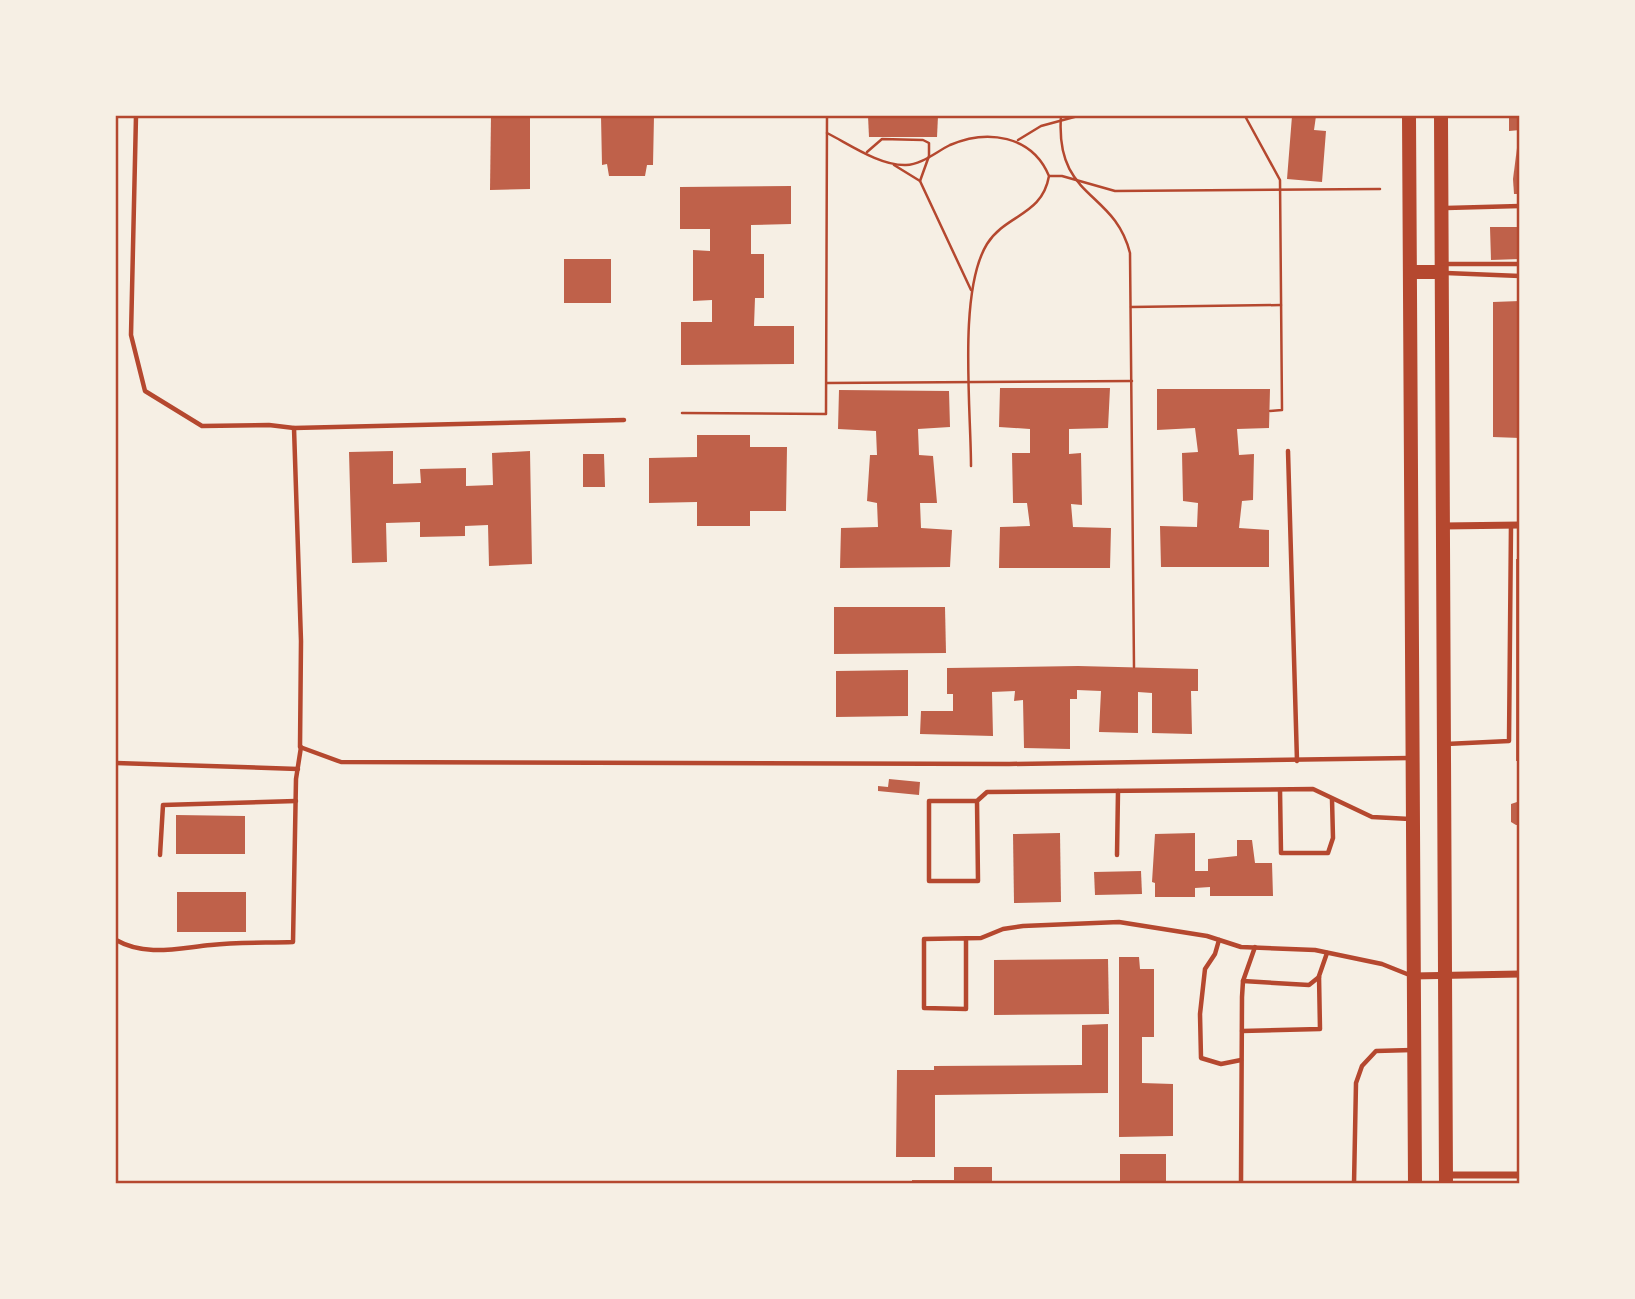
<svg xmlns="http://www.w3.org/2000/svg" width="1635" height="1299" font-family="Commissioner,sans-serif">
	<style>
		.building { fill: #bf614a }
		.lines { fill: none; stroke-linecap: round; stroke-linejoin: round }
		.path { stroke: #b5482f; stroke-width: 2.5 }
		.service { stroke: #b5482f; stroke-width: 4.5 }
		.minor { stroke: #b5482f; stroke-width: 7 }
		.primary { stroke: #b5482f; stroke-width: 14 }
		.neatline { fill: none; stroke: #b5482f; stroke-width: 2.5 }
	</style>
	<rect width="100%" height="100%" fill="#f6efe4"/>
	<g class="building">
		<polygon points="491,116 530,116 530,189 490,190"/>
		<polygon points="601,116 654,116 653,165 647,165 645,176 609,176 607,164 602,165"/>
		<polygon points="868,116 938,116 937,137 869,137"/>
		<polygon points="1292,116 1316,116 1314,130 1326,131 1322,182 1287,179"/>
		<polygon points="1509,116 1520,116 1520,130 1509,131"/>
		<polygon points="1517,148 1520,194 1514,194 1513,179"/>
		<polygon points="791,186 791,224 751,225 751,254 764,254 764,298 755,298 754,326 794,326 794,364 681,365 681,322 712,322 712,300 693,301 693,250 710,251 710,229 680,229 680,187"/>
		<polygon points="1490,227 1520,227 1520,259 1491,260"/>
		<rect x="564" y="259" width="47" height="44"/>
		<polygon points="1520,301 1520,438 1493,437 1493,302"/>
		<polygon points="1000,388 1110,388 1108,428 1069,429 1069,454 1081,453 1082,505 1071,504 1073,527 1111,528 1110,568 999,568 1000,527 1030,526 1027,503 1013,503 1012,453 1030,453 1030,429 999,427"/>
		<polygon points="1157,389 1270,389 1269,428 1237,429 1239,455 1254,454 1253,500 1242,501 1239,528 1269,530 1269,567 1161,567 1160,526 1197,527 1198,503 1183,501 1182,453 1198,452 1195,428 1157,430"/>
		<polygon points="839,390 949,391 950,427 918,429 919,455 933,456 937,503 920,503 921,528 952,530 950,567 840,568 841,528 878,527 877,503 867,501 870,455 877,455 876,431 838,429"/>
		<polygon points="697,435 750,435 750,447 787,447 786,511 750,511 750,526 697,526 697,502 649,503 649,458 697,457"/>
		<polygon points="393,451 393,484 421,483 420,469 466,468 466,486 493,485 492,453 530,451 532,564 489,566 488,525 465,526 465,536 420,537 420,522 386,523 387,562 352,563 349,452"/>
		<polygon points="583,454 604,454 605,487 583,487"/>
		<rect x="1516" y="559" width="4" height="202"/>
		<polygon points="834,607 945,607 946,653 834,654"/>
		<polygon points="1078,666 1198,669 1198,691 1191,691 1192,734 1152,733 1152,693 1138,692 1138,733 1099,732 1101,691 1077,690 1077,699 1070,699 1070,749 1024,748 1023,700 1014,701 1015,691 992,692 993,736 920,734 921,711 953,711 953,694 947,694 947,668"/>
		<polygon points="908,670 908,716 836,717 836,671"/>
		<polygon points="889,779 920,782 919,795 878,791 878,786 888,787"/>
		<polygon points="1520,801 1520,825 1516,825 1511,822 1511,804"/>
		<polygon points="176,815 245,816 245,854 176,854"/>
		<polygon points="1060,833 1061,902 1014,903 1013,834"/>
		<polygon points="1195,833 1195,871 1208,871 1208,859 1237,856 1237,840 1252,840 1255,863 1272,863 1273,896 1210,896 1210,887 1195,888 1195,897 1155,897 1155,883 1152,882 1155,834"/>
		<polygon points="1141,871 1142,894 1095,895 1094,872"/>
		<rect x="177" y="892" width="69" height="40"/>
		<polygon points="1119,957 1139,957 1140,969 1154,969 1154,1037 1142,1037 1142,1083 1173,1084 1173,1136 1119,1137"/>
		<polygon points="1108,959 1109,1014 994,1015 994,960"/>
		<polygon points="1108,1024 1108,1093 935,1095 935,1157 896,1157 897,1070 934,1070 934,1066 1082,1065 1082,1025"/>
		<rect x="1120" y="1154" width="46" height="30"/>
		<polygon points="954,1167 992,1167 992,1184 912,1184 912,1180 954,1180"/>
	</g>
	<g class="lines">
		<g class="path">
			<path d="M1061,116C1055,200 1114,189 1130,253L1134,667"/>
			<polyline points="1245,116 1280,180 1282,410 1270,411"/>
			<path d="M827,133C849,144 880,166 906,165C921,165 936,152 950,145C987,129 1032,135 1049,176C1042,216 1006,214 987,244C958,291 971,409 971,466"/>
			<polyline points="1018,140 1041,126 1078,116"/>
			<polyline points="867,152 882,139 923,140 929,143 929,156 920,181"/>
			<polyline points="894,165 920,181 971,290"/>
			<polyline points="1050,176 1062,176 1115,191 1380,189"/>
			<polyline points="1131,307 1281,305"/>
			<polyline points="827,383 1132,381"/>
			<polyline points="682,413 826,414 827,116"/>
		</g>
		<g class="service">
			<polyline points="136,116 131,335 145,391 202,426 269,425 294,428 624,420"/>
			<polyline points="1446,208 1520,206"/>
			<polyline points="1446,264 1520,264"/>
			<polyline points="1446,273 1520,276"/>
			<polyline points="294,428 301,641 300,747 341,762 1009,764 1410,758"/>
			<polyline points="1288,451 1297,761"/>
			<polyline points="1446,744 1509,741 1511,525"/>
			<polyline points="116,763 298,769"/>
			<polyline points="1280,790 1281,853 1328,853 1333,838 1332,799"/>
			<polyline points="977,801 978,881 929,881 929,801 977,801 987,792 1313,789 1372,817 1410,819"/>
			<polyline points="160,855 163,805 296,801"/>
			<polyline points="1117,855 1118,791"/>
			<polyline points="966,939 966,1009 924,1008 924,939 981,938 1003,929 1023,926 1119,922 1207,936 1241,947 1315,950 1382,964 1412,976"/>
			<path d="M116,940C146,957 178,948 211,945C238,942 266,943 293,942L296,779L301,747"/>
			<polyline points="1219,940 1215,954 1205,969 1200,1014 1201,1058 1221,1064 1241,1060"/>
			<polyline points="1243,981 1309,985 1319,977"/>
			<polyline points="1242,1031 1320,1029 1319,976 1327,953"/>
			<polyline points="1241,1184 1242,997 1243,981 1255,947"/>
			<polyline points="1354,1184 1356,1083 1362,1066 1376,1051 1412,1050"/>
		</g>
		<g class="minor">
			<polyline points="1443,526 1520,525"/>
			<polyline points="1413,976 1520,974"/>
			<polyline points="1446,1175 1520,1175"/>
		</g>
		<g class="primary">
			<polyline points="1409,116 1415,1184"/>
			<polyline points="1441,116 1446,1184"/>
			<polyline points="1411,272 1441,272"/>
		</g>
	</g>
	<rect width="1635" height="1299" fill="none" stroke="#f6efe4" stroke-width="234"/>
	<rect x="117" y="117" width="1401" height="1065" class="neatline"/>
</svg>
